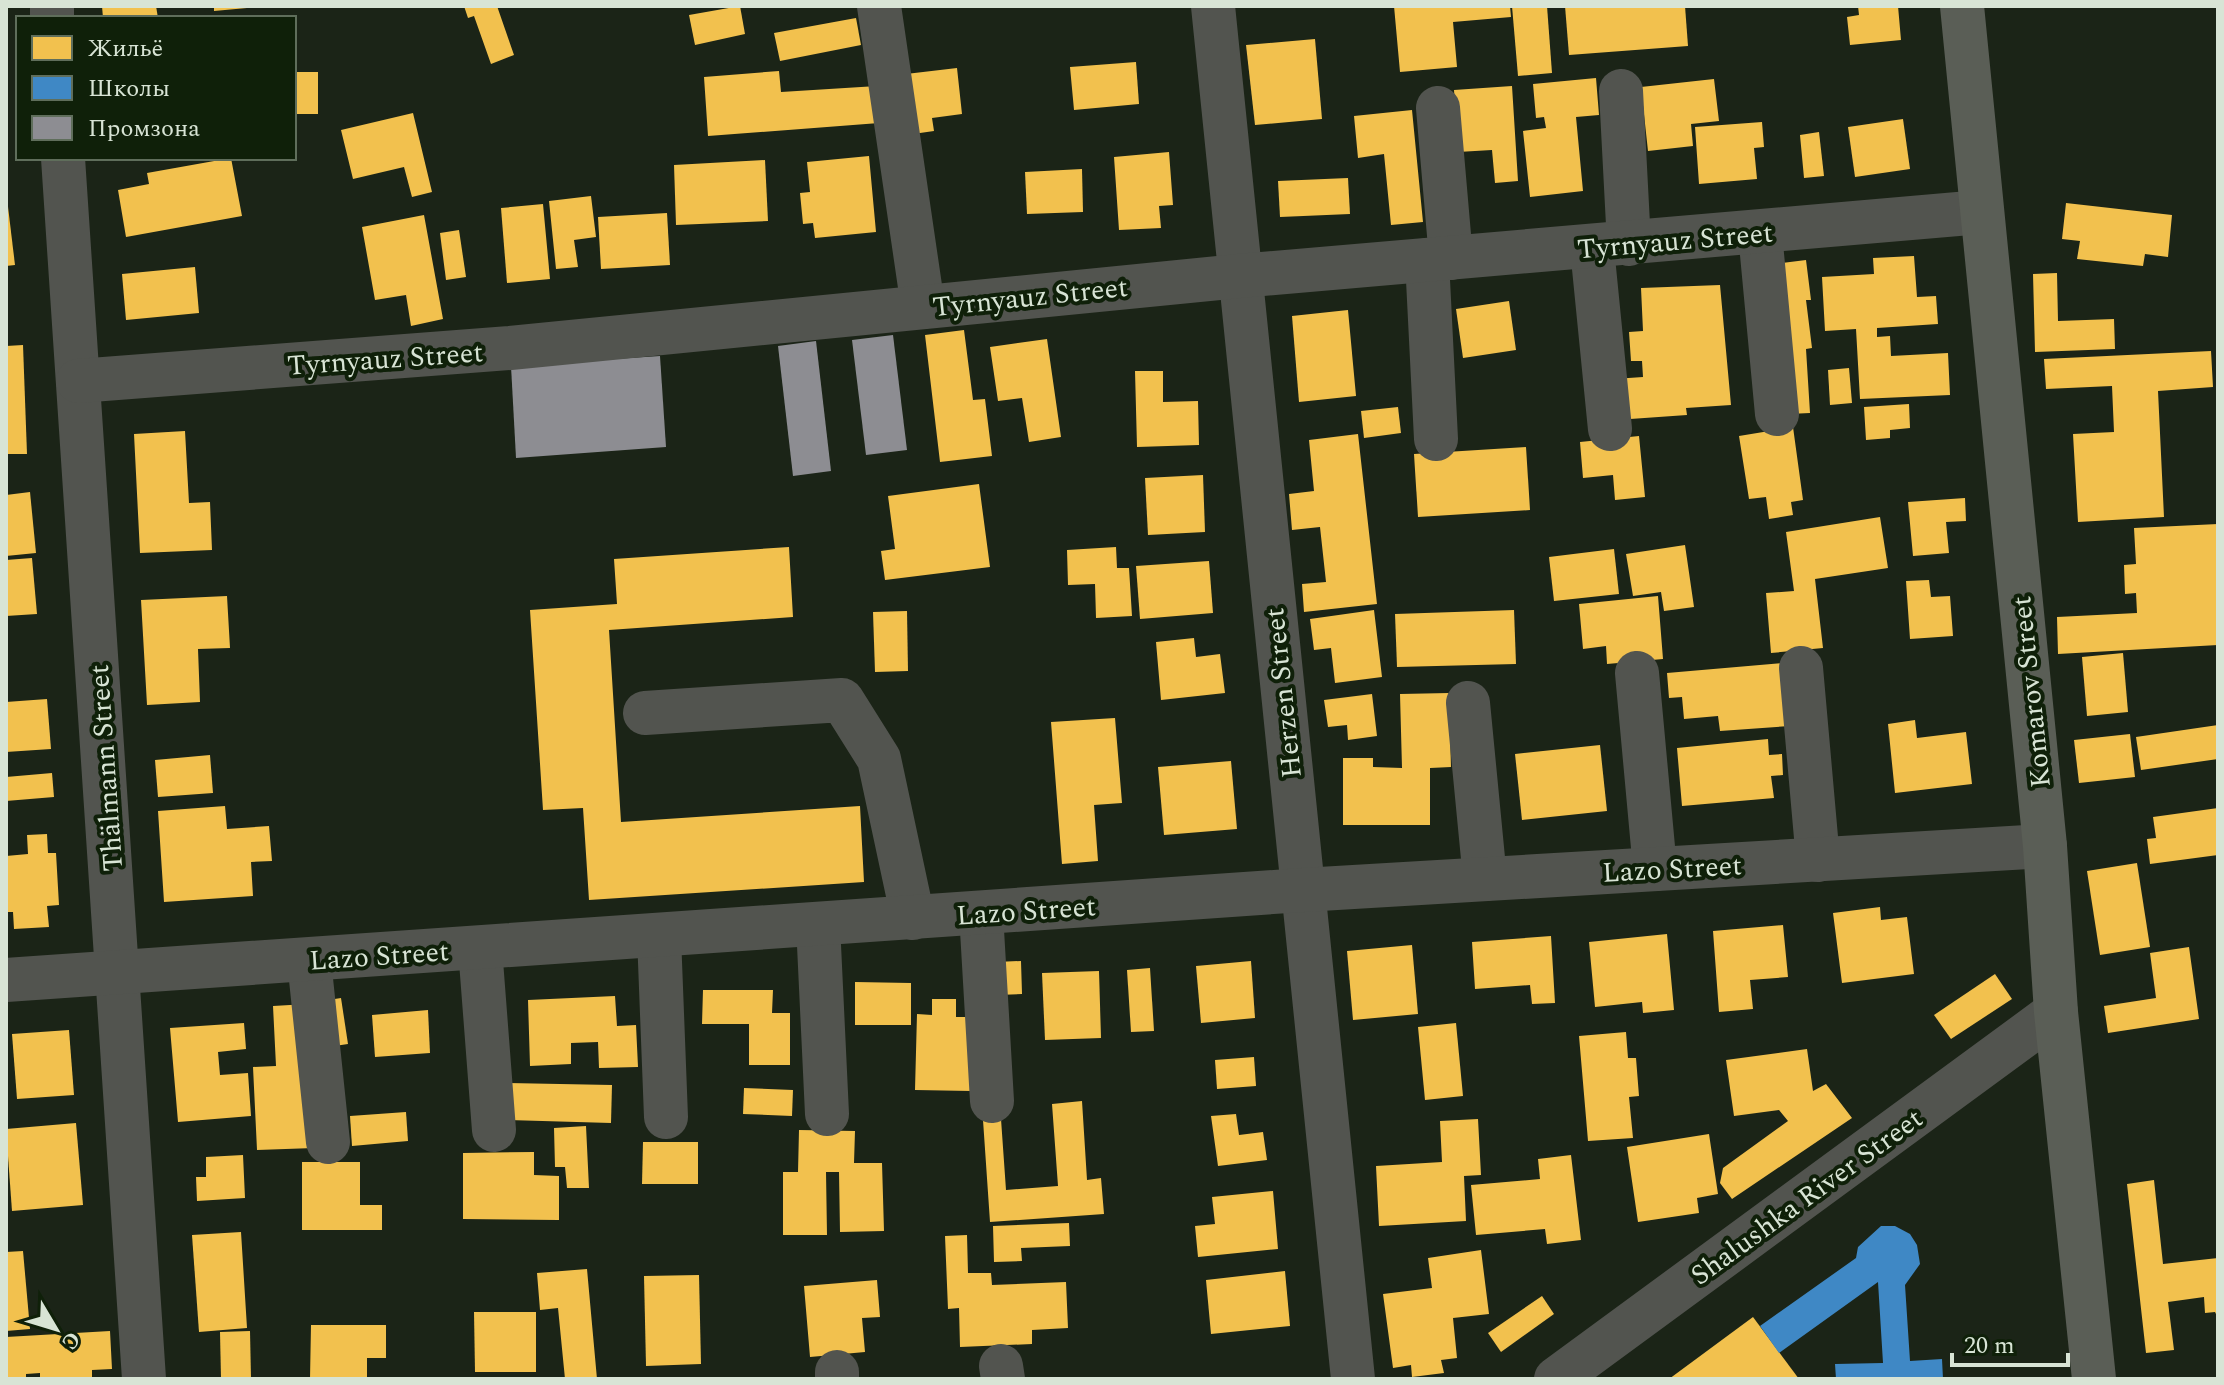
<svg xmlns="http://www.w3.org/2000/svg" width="2224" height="1385" font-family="Spectral,serif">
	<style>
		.homes { fill: #f2c14e }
		.schools { fill: #3f88c5 }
		.industry { fill: #8d8d92 }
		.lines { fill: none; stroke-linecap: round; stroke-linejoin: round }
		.minor { stroke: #52544f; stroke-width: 44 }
		.major { stroke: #5a5e56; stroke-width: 44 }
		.labels { text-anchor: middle; stroke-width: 8; stroke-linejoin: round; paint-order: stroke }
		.street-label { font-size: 28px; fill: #d8e4d5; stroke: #0f2009 }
	</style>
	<rect width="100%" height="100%" fill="#1b2417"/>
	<g class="homes">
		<polygon points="102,6 156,6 158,18 103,18"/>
		<polygon points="214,6 247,6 247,8 214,11"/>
		<polygon points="464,6 497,6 514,55 491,64 474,16 468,18"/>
		<polygon points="740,6 745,34 695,45 689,15"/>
		<polygon points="1394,6 1510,6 1511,17 1453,22 1457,67 1400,72"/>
		<polygon points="1512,6 1547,6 1552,73 1518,76"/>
		<polygon points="1565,6 1685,6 1688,46 1569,55"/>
		<polygon points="1858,6 1898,6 1901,40 1850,45 1847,17 1859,15"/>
		<polygon points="856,18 861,45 780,61 774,33"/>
		<polygon points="1315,39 1322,119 1255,125 1246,45"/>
		<polygon points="1136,62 1139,104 1074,110 1070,67"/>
		<polygon points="957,68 962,114 932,118 934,131 913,134 906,74"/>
		<polygon points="779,71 781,92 877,86 879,123 708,136 704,77"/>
		<rect x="294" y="72" width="24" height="42"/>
		<polygon points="1596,78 1599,115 1576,117 1583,191 1530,197 1523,131 1546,128 1544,117 1536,118 1533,84"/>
		<polygon points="1714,79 1719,121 1691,124 1693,146 1648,151 1641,87"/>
		<polygon points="1512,86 1518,181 1495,183 1492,150 1458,152 1454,90"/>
		<polygon points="1412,110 1423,222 1391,225 1384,154 1358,158 1354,116"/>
		<polygon points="413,113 432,192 412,197 404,167 353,179 341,130"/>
		<polygon points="1903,119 1910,169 1855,177 1848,127"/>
		<polygon points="1762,122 1764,147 1754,148 1757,179 1699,184 1695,127"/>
		<polygon points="1819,132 1824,176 1804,178 1800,135"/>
		<polygon points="1169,152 1173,205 1159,206 1161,228 1119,230 1114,157"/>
		<polygon points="869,156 876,232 815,238 813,223 803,224 800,193 810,192 807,162"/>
		<polygon points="231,158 242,216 126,237 118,190 149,184 147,173"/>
		<polygon points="765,160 768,221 676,225 674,165"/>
		<polygon points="1082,169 1083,212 1027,214 1025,172"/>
		<polygon points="1348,178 1350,214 1280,217 1278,181"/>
		<polygon points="6,190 15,265 6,266"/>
		<polygon points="591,196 596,237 574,240 578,267 556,269 549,201"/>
		<polygon points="2066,203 2172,215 2168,257 2145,254 2143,266 2077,259 2080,241 2062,239"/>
		<polygon points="543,204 550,279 507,283 501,208"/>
		<polygon points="667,213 670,265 601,269 598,217"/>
		<polygon points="424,215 443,319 411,326 406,295 375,300 362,227"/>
		<polygon points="459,230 466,277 446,280 440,233"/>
		<polygon points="1914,256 1917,297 1936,296 1938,324 1877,328 1877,337 1890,336 1891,356 1948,353 1950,395 1860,399 1856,329 1825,331 1822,277 1874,274 1873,258"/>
		<polygon points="1806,260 1811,300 1806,300 1812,348 1806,349 1810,413 1789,414 1775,264"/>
		<polygon points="195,267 199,313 126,320 122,274"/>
		<polygon points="2057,273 2058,321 2114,319 2115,349 2035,352 2033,274"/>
		<polygon points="1720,285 1731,405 1686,408 1687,415 1616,420 1614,379 1643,377 1642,361 1631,361 1629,332 1643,331 1641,288"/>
		<polygon points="1509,301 1516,350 1463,358 1456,309"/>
		<polygon points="1348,310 1356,396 1299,402 1292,316"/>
		<polygon points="964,330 973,400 985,399 992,456 940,462 925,335"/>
		<polygon points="1047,339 1061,437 1029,442 1022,398 998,401 990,347"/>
		<polygon points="23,345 27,454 6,454 6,346"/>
		<polygon points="2211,351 2213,387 2158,391 2164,517 2078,522 2073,434 2114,432 2112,386 2046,389 2044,359"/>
		<polygon points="1849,368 1852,403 1830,405 1828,370"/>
		<polygon points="1135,371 1163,371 1163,402 1198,401 1199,445 1137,447"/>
		<polygon points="1909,404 1910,428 1890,430 1890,438 1866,440 1864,407"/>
		<polygon points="1398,407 1401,433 1364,438 1361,411"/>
		<polygon points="1793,427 1803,500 1791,502 1793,515 1769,519 1766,497 1749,499 1739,436"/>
		<polygon points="185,431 189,503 210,502 212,550 140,553 134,434"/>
		<polygon points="1358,434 1377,604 1304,612 1302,584 1326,582 1320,527 1292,530 1289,494 1314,491 1309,440"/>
		<polygon points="1639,436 1645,497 1615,500 1613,475 1583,478 1580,442"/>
		<polygon points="1526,447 1530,510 1418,517 1414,454"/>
		<polygon points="1203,475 1205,532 1148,535 1145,478"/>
		<polygon points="979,484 990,567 885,580 881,551 895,549 888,496"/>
		<polygon points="30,492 36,553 6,556 6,495"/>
		<polygon points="1965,498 1966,521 1946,522 1949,553 1913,556 1908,502"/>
		<polygon points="1880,517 1888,568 1815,579 1823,648 1771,653 1766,593 1794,591 1786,532"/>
		<polygon points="2218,524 2218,645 2058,654 2057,617 2137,613 2136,593 2125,594 2124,565 2136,564 2134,528"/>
		<polygon points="1685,545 1694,607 1664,611 1661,592 1633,596 1626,554"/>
		<polygon points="789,547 793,617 609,630 621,822 860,806 864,882 589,900 583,808 543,810 530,610 617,604 614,559"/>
		<polygon points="1116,547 1117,568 1129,568 1132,616 1096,618 1095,584 1068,585 1067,550"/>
		<polygon points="1614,549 1619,594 1554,601 1549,557"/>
		<polygon points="32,558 37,614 6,616 6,560"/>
		<polygon points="1209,561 1213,613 1140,619 1136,566"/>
		<polygon points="1929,580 1931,597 1950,596 1953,636 1910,639 1906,581"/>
		<polygon points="227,596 230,648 198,649 200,702 147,705 141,600"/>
		<polygon points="1658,596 1663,659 1607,664 1606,646 1583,649 1579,604"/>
		<polygon points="1374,610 1382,677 1335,683 1331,648 1314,650 1310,619"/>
		<polygon points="1514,610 1516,664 1397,667 1395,614"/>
		<polygon points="907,611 908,671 875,672 873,612"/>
		<polygon points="1194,638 1196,657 1220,654 1225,693 1161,700 1156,642"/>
		<polygon points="2123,653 2128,712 2087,716 2082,657"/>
		<polygon points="1784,663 1790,726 1720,731 1718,716 1684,719 1682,697 1669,698 1667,673"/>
		<polygon points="1449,693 1451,767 1430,768 1430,825 1343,825 1343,758 1373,758 1373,767 1402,768 1400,694"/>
		<polygon points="1372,694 1377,736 1348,740 1347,725 1328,727 1324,700"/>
		<polygon points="47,699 51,749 6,752 6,702"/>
		<polygon points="1115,718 1122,803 1094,805 1098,861 1062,864 1051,722"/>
		<polygon points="1915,720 1917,738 1966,732 1972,784 1895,793 1888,724"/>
		<polygon points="2218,725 2218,759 2141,770 2136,737"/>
		<polygon points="2130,734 2135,777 2079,783 2074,740"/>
		<polygon points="1768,739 1769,755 1782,754 1783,775 1771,776 1774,798 1682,806 1677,748"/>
		<polygon points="1600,745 1607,811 1522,820 1515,754"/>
		<polygon points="210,755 213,793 158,797 155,760"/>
		<polygon points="1231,761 1237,829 1164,835 1158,767"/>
		<polygon points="52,773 54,797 6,801 6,777"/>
		<polygon points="225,806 227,829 269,826 272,861 251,862 253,896 164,902 158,811"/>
		<polygon points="2218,808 2218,855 2150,864 2147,839 2156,838 2153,817"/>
		<polygon points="47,834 48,853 56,853 59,905 47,906 49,927 14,929 13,912 6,912 6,856 28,854 27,835"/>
		<polygon points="2137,863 2150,947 2100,955 2087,871"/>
		<polygon points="1880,907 1881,920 1907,917 1914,974 1842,983 1833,913"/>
		<polygon points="1783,925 1788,977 1750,980 1753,1009 1719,1012 1713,931"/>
		<polygon points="1667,934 1674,1010 1643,1013 1642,1002 1595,1007 1589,942"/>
		<polygon points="1551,936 1555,1003 1532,1004 1530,985 1475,989 1472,942"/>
		<polygon points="1412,945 1418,1014 1353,1020 1347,951"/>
		<polygon points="2189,947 2199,1019 2108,1033 2104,1006 2156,998 2150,953"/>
		<polygon points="1021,961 1022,994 997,995 996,962"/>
		<polygon points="1251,961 1255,1018 1201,1023 1196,966"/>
		<polygon points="1150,968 1154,1031 1131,1032 1127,970"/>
		<polygon points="1099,971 1101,1038 1045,1040 1042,973"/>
		<polygon points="1995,974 2012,999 1951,1039 1934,1015"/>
		<polygon points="855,982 911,983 911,1025 855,1025"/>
		<polygon points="703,990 773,990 772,1013 790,1013 790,1065 749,1065 749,1024 702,1024"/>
		<polygon points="615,996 617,1026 636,1025 638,1067 599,1068 598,1042 571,1043 571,1064 530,1066 528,1000"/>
		<polygon points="341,998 348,1044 328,1047 322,1001"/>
		<polygon points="932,999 956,999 956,1017 972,1017 971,1091 915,1090 917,1014 932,1015"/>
		<polygon points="307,1004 314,1148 257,1150 253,1067 276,1066 273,1006"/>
		<polygon points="428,1010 430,1053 375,1057 372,1015"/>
		<polygon points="244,1023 246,1049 218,1052 220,1075 248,1073 251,1116 178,1122 170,1028"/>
		<polygon points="1456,1023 1463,1096 1425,1100 1418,1027"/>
		<polygon points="69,1030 74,1095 17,1099 12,1034"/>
		<polygon points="1626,1032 1628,1058 1636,1058 1639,1096 1629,1097 1633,1138 1588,1141 1579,1036"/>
		<polygon points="1807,1049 1813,1091 1826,1084 1852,1118 1732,1199 1720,1183 1723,1168 1788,1121 1779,1110 1734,1116 1726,1060"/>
		<polygon points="1254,1057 1256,1086 1217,1089 1215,1060"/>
		<polygon points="505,1083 612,1085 611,1123 504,1120"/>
		<polygon points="744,1088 793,1090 792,1116 743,1114"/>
		<polygon points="1082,1101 1087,1180 1101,1178 1104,1214 990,1222 983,1120 1001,1119 1006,1190 1058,1186 1052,1104"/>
		<polygon points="406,1112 408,1141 352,1146 350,1116"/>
		<polygon points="1236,1114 1239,1135 1263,1132 1267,1160 1218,1166 1211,1116"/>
		<polygon points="1478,1119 1481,1175 1464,1176 1466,1221 1379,1226 1376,1166 1442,1162 1440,1121"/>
		<polygon points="76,1123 83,1205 12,1211 6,1129"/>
		<polygon points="586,1126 589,1188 567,1188 565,1167 555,1167 554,1128"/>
		<polygon points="799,1130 855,1131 854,1163 882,1163 884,1231 840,1232 839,1172 826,1172 827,1235 783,1235 783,1172 798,1172"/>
		<polygon points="1709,1134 1718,1194 1697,1198 1699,1213 1638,1222 1627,1147"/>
		<polygon points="643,1142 698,1142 698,1184 642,1184"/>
		<polygon points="534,1152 534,1175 559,1176 559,1220 463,1219 463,1153"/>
		<polygon points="243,1155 245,1198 197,1201 196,1177 206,1177 206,1157"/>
		<polygon points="1571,1155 1581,1240 1547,1244 1545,1229 1476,1235 1471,1185 1540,1179 1538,1159"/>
		<polygon points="302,1162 360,1162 360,1205 382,1205 382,1230 302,1230"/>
		<polygon points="2154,1180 2163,1264 2218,1258 2218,1318 2215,1312 2205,1313 2204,1297 2168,1302 2174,1350 2146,1353 2127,1184"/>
		<polygon points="1273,1191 1278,1249 1198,1257 1195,1226 1215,1224 1212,1197"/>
		<polygon points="1069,1223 1070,1246 1021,1248 1022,1261 994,1262 993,1226"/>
		<polygon points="241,1232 247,1328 199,1332 192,1235"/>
		<polygon points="967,1235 968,1273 991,1273 992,1285 1066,1282 1068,1328 1032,1330 1032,1344 960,1347 959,1308 948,1309 945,1236"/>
		<polygon points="1481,1250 1489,1314 1453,1318 1457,1358 1441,1360 1444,1373 1412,1377 1411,1365 1393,1368 1383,1294 1432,1288 1428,1258"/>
		<polygon points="23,1251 30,1329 6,1331 6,1252"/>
		<polygon points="587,1269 597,1379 565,1379 558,1308 540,1310 537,1273"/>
		<polygon points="1285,1271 1290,1326 1211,1334 1206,1280"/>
		<polygon points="699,1275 701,1364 646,1366 644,1276"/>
		<polygon points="877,1280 880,1317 862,1318 865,1352 810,1357 804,1286"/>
		<polygon points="1542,1296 1554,1314 1501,1352 1488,1333"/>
		<polygon points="474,1312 536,1312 536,1372 475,1372"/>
		<polygon points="1753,1317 1799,1379 1669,1379"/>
		<polygon points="311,1325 386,1325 386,1358 367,1358 367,1379 310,1379"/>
		<polygon points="110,1331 112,1369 92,1370 92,1379 40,1379 40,1373 26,1374 26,1379 6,1379 6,1337"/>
		<polygon points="250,1331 251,1379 221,1379 220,1332"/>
	</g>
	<polygon class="schools" points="1881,1226 1895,1226 1910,1234 1917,1245 1920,1264 1905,1285 1910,1361 1942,1359 1943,1379 1836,1379 1835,1364 1883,1363 1878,1282 1779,1353 1760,1326 1856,1258 1858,1247"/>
	<g class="industry">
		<polygon points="893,335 907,450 866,455 852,340"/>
		<polygon points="816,341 831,471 793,476 778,346"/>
		<polygon points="660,356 666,447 516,458 511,366"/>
	</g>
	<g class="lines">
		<g class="minor">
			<polyline points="52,6 52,18"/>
			<polyline points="879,6 923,307"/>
			<polyline points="1213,6 1353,1379"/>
			<polyline points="1621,91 1629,244"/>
			<polyline points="1438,108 1451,258"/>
			<polyline points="63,158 144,1379"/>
			<polyline points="1760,233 1777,414"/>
			<polyline points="1592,248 1610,429"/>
			<polyline points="1427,260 1436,439"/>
			<polyline points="78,381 510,348 1239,276 1981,212"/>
			<polyline points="1801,668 1818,860"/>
			<polyline points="1637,673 1655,869"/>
			<polyline points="1468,703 1485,879"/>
			<polyline points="645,713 842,700 879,759 913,918"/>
			<polyline points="981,913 992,1101"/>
			<polyline points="818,924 827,1114"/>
			<polyline points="659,936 666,1117"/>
			<polyline points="480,948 494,1130"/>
			<polyline points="309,960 328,1142"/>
			<polyline points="6,980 1303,890 2045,846"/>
			<polyline points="1001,1366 1003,1379"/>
			<polyline points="837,1372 837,1379"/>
			<polyline points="1556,1379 2056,1012"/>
		</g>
		<polyline class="major" points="1962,6 2045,846 2056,1012 2094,1379"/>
	</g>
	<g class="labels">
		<g class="street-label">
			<text transform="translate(1675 240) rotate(-5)" y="10">Tyrnyauz Street</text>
			<text transform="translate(1030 296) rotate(-6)" y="10">Tyrnyauz Street</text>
			<text transform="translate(385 358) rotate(-4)" y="10">Tyrnyauz Street</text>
			<text transform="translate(2030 692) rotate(-96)" y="10">Komarov Street</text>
			<text transform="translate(1282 693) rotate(-96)" y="10">Herzen Street</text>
			<text transform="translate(105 768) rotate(-94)" y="10">Thälmann Street</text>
			<text transform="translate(1672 868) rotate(-3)" y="10">Lazo Street</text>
			<text transform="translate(1026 910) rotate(-4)" y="10">Lazo Street</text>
			<text transform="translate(379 955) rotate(-4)" y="10">Lazo Street</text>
			<text transform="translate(1806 1196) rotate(-36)" y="10">Shalushka River Street</text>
		</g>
	</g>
	<rect width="2224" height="1385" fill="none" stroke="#d8e4d5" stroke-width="16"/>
	<rect x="16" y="16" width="280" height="144" fill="#0f2009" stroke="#5f6e5b" stroke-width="2"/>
	<rect x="32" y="36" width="40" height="24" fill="#f2c14e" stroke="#5f6e5b" stroke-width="2"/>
	<text x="88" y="56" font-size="24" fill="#d8e4d5">Жильё</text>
	<rect x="32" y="76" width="40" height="24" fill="#3f88c5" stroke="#5f6e5b" stroke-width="2"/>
	<text x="88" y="96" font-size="24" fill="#d8e4d5">Школы</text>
	<rect x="32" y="116" width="40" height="24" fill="#8d8d92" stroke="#5f6e5b" stroke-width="2"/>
	<text x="88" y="136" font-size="24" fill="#d8e4d5">Промзона</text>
	<g transform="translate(56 1329) rotate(128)" stroke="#0f2009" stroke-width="6" paint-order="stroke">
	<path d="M0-6L14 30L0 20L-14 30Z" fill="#d8e4d5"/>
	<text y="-12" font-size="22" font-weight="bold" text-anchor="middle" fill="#d8e4d5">С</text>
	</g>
	<path d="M1952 1353v12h116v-12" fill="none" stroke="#d8e4d5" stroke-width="4"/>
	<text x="1964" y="1353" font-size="24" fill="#d8e4d5" stroke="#0f2009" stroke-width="6" paint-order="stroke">20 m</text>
</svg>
